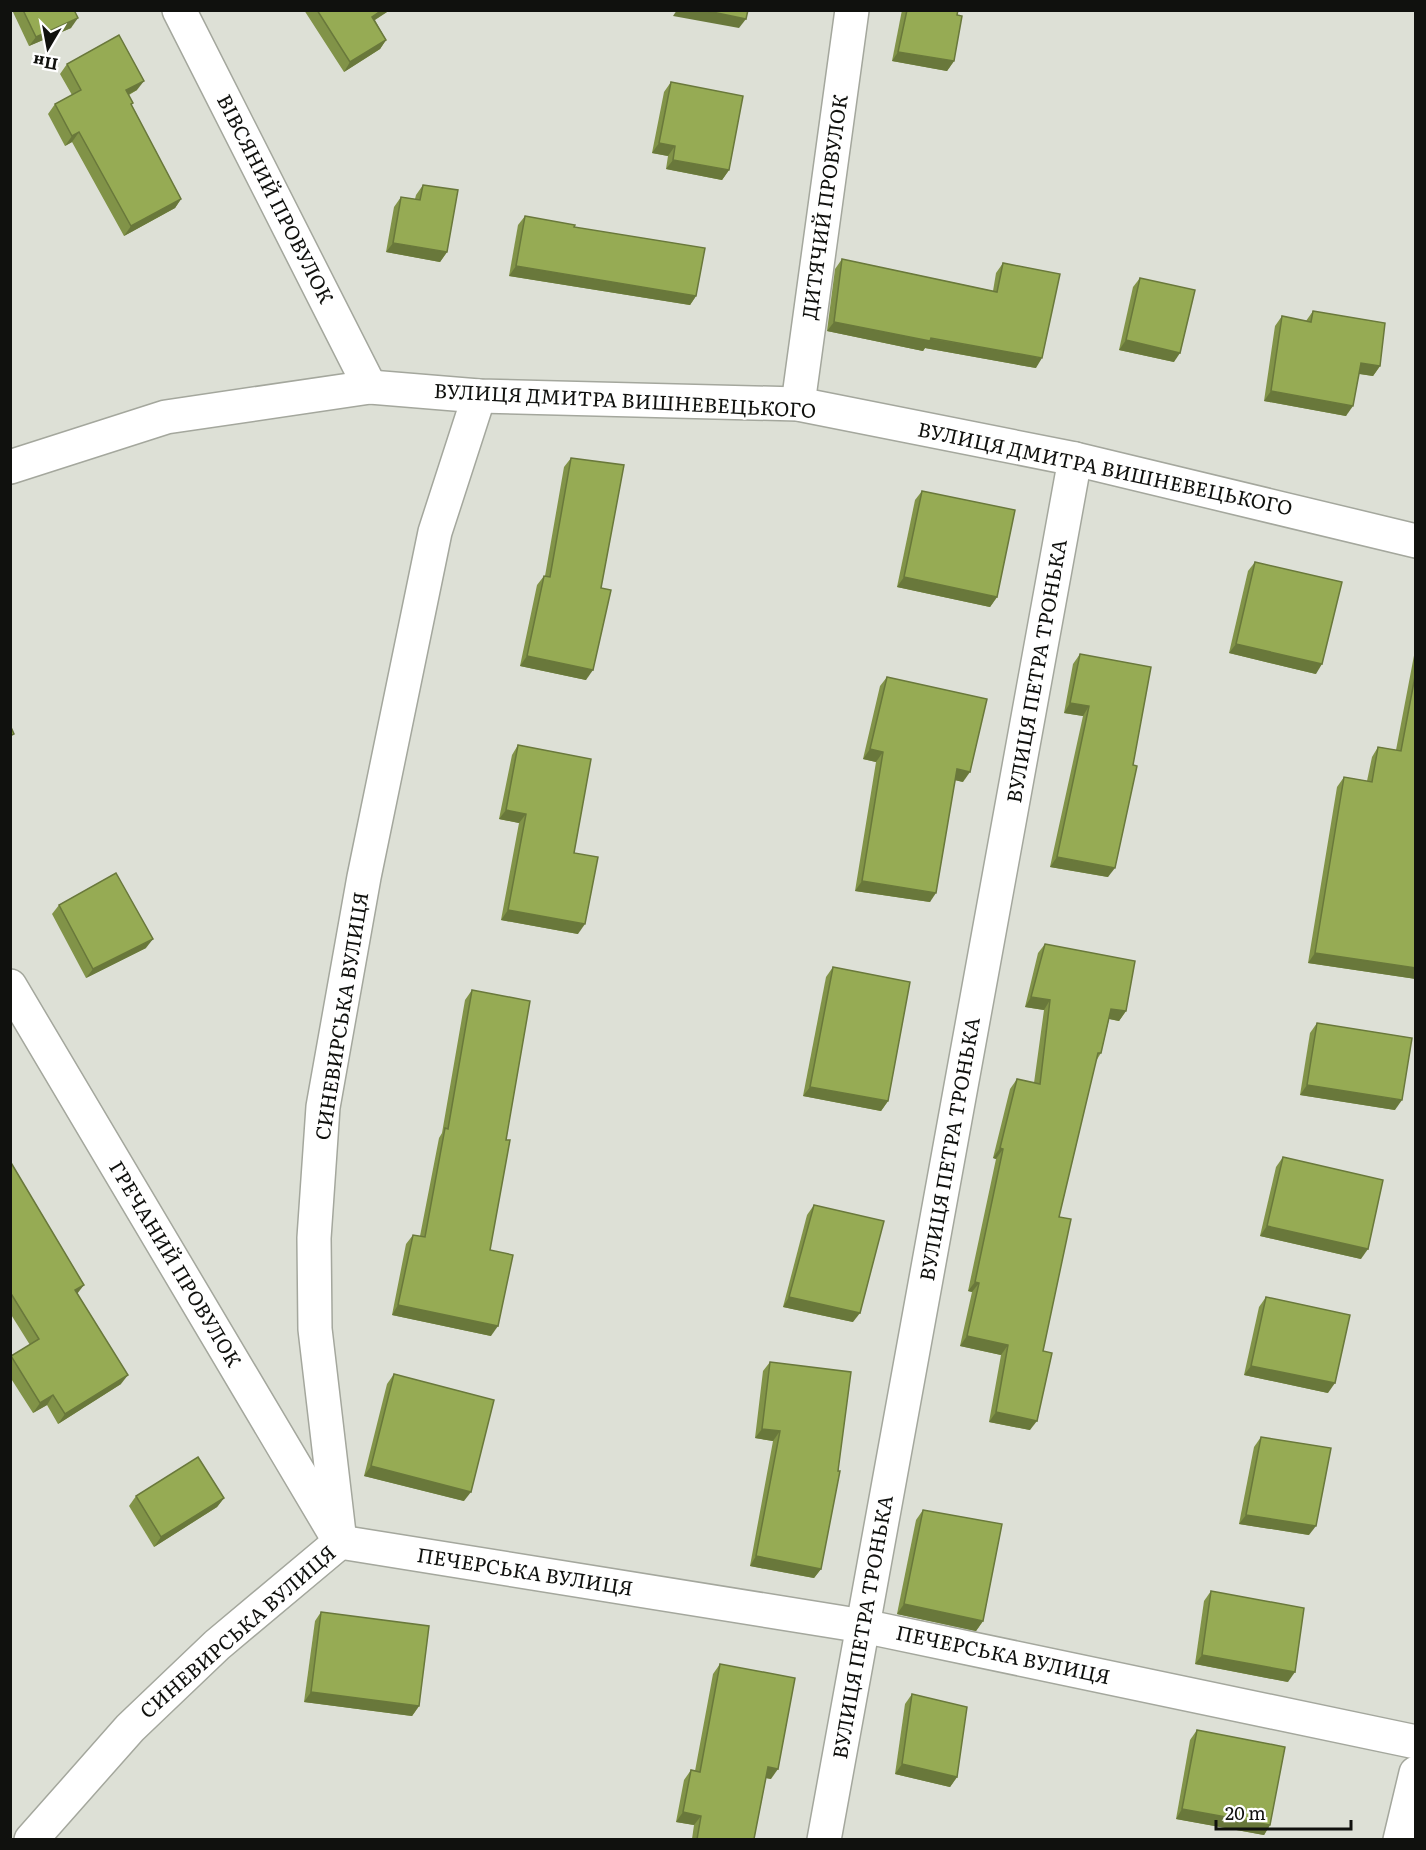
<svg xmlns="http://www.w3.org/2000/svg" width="1426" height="1850" font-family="Literata,serif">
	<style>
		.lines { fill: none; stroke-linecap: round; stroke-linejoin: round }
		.minor-casing { stroke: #a4a79d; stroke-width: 36 }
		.major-casing { stroke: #a4a79d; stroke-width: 36 }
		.minor { stroke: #fff; stroke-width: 33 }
		.major { stroke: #fff; stroke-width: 33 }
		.wall { fill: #819348 }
		.shaded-wall { fill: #69783b }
		.building { fill: #96ab54; stroke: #69783b; stroke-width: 1.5 }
		.labels { text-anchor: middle; stroke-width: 4.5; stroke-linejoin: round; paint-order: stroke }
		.street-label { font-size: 20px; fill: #10110e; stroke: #fff }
	</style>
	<rect width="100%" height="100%" fill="#dde0d6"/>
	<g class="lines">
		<defs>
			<g id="minor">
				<polyline points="179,10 370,387"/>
				<polyline points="798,404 852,10"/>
				<polyline points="10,467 166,417 370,387 479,396 798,404 1075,459 1416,541"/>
				<polyline points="10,986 340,1542 863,1626 1416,1742"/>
				<polyline points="31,1840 130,1728 217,1645 340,1542 315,1329 314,1238 323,1107 364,877 435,532 479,396"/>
				<polyline points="824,1840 1075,459"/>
			</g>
			<polyline id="major" points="1400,1840 1416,1773"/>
		</defs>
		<use href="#minor" class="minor-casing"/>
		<use href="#major" class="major-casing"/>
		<use href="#minor" class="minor"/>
		<use href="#major" class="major"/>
	</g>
	<g class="wall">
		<polygon points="12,10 74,10 71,28 29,46"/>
		<polygon points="304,10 390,10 375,20 386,40 380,49 344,72"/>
		<polygon points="902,10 958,10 954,61 947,71 892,61"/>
		<polygon points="67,64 137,90 129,95 131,105 181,199 175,208 124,236 72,142 65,146 48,114 55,104 72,95 60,74"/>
		<polygon points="671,82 729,170 722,180 666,169 668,156 652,153 664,92"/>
		<polygon points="423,185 447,252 440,262 386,252 394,207 401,197 415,199 416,195"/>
		<polygon points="525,216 574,227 696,296 690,305 509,276 518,225"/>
		<polygon points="842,259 993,291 996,273 1003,263 1036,368 925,348 923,351 827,331 835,269"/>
		<polygon points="1140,278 1174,362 1119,350 1133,287"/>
		<polygon points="1313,311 1380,366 1373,376 1359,374 1346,416 1264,401 1275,326 1282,316 1306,321"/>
		<polygon points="571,458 601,588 586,680 520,666 537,585 544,576 545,576 564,467"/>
		<polygon points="922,491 997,597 990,607 897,587 915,500"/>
		<polygon points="1255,562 1316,674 1229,653 1248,571"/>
		<polygon points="1416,645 1416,979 1308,963 1337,787 1344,777 1367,781 1372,757 1378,747 1396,750"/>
		<polygon points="1080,654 1133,765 1108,877 1050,867 1083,716 1064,713 1073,664"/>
		<polygon points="887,677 963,782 955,780 930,902 855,891 876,762 863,759 880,686"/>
		<polygon points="518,745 574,853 578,934 501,920 519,823 499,819 512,755"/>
		<polygon points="59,905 146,948 86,978 52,914"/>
		<polygon points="1045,944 1126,1011 1119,1021 1109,1019 1101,1053 1096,1061 1059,1217 1043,1351 1030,1430 989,1422 1001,1355 960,1346 972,1292 968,1291 996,1159 993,1158 1010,1089 1017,1079 1034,1083 1044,1010 1025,1007 1038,953"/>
		<polygon points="833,967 888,1101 881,1111 803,1096 826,977"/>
		<polygon points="472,990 506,1140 490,1250 491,1336 392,1315 406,1244 413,1235 420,1236 439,1138 442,1133 465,1000"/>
		<polygon points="1317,1023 1395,1110 1300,1095 1310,1033"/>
		<polygon points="1283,1157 1361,1259 1260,1236 1276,1167"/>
		<polygon points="10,1161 78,1294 121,1384 58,1424 47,1405 33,1413 10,1377 11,1356 30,1345 10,1313"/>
		<polygon points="814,1205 853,1322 783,1307 807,1215"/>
		<polygon points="1266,1297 1328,1393 1244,1375 1259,1307"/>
		<polygon points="770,1362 821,1569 814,1578 750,1566 773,1441 755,1438 763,1371"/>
		<polygon points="394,1374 464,1501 364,1476 387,1384"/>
		<polygon points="1261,1437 1309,1535 1239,1524 1254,1447"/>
		<polygon points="136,1496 224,1498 217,1507 154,1547 129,1506"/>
		<polygon points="923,1510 983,1621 976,1631 897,1614 916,1520"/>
		<polygon points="1211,1591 1288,1682 1195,1664 1204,1601"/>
		<polygon points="321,1612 419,1706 412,1716 304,1702 315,1621"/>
		<polygon points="720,1664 771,1779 766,1778 754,1839 692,1839 694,1825 676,1822 684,1780 691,1770 695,1771 713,1674"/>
		<polygon points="912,1694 957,1777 950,1787 895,1774 905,1704"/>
		<polygon points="1197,1730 1270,1825 1264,1835 1176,1819 1190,1740"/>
	</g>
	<g class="shaded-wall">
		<polygon points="382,10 390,10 365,26 372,17"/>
		<polygon points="677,10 703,10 746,19 739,28 673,16"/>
		<polygon points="78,18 71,28 29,46 36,37"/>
		<polygon points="386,40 380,49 344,72 350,62"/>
		<polygon points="898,52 954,61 947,71 892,61"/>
		<polygon points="144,81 137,90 119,99 126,90"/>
		<polygon points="79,132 72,142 65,146 72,136"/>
		<polygon points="659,143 675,146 668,156 652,153"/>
		<polygon points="673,160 729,170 722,180 666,169"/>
		<polygon points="181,199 175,208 124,236 131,226"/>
		<polygon points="393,243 447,252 440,262 386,252"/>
		<polygon points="516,266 696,296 690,305 509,276"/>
		<polygon points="834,322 1042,358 1036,368 925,348 923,351 827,331"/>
		<polygon points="1126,340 1180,353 1174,362 1119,350"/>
		<polygon points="1361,363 1380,366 1373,376 1354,373"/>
		<polygon points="1271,391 1353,406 1346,416 1264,401"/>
		<polygon points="904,577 997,597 990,607 897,587"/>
		<polygon points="1236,644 1322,664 1316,674 1229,653"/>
		<polygon points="527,656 593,670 586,680 520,666"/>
		<polygon points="1070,703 1089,706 1083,716 1064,713"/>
		<polygon points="870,749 883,752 876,762 863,759"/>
		<polygon points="957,769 970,772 963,782 950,779"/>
		<polygon points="506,810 526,814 519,823 499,819"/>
		<polygon points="1057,857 1115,868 1108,877 1050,867"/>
		<polygon points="862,881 936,893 930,902 855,891"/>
		<polygon points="508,910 585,924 578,934 501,920"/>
		<polygon points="153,939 146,948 86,978 93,969"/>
		<polygon points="1315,953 1416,968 1416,979 1308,963"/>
		<polygon points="1031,997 1050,1000 1044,1010 1025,1007"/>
		<polygon points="1111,1009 1126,1011 1119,1021 1105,1018"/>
		<polygon points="1307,1085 1402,1100 1395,1110 1300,1095"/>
		<polygon points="810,1087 888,1101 881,1111 803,1096"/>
		<polygon points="1000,1148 1003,1149 996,1159 993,1158"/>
		<polygon points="1267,1226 1368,1249 1361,1259 1260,1236"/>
		<polygon points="975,1282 979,1283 972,1292 968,1291"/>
		<polygon points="84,1285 77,1294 75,1290"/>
		<polygon points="789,1297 860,1313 853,1322 783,1307"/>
		<polygon points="398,1305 498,1326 491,1336 392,1315"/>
		<polygon points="967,1336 1008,1345 1001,1355 960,1346"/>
		<polygon points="1251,1366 1335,1383 1328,1393 1244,1375"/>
		<polygon points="128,1375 121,1384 58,1424 65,1414"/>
		<polygon points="53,1395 47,1405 33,1413 40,1403"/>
		<polygon points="996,1412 1037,1421 1030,1430 989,1422"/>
		<polygon points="762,1429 780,1431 773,1441 755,1438"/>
		<polygon points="371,1466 471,1492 464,1501 364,1476"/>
		<polygon points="224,1498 217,1507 154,1547 161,1537"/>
		<polygon points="1246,1515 1316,1526 1309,1535 1239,1524"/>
		<polygon points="756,1556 821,1569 814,1578 750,1566"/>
		<polygon points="904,1604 983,1621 976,1631 897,1614"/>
		<polygon points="1202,1655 1295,1672 1288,1682 1195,1664"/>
		<polygon points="311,1692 419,1706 412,1716 304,1702"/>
		<polygon points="902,1764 957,1777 950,1787 895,1774"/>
		<polygon points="768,1767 778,1769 771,1779 761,1777"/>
		<polygon points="1182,1809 1270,1825 1264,1835 1176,1819"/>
		<polygon points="683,1812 701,1816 694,1825 676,1822"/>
	</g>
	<g class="building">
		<polygon points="23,10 74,10 78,18 36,37"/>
		<polygon points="317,10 382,10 372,17 386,40 350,62"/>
		<polygon points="703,10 748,10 746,19"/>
		<polygon points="907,10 958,10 957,15 962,16 954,61 898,52"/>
		<polygon points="119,35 144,81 126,90 133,103 131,104 181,199 131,226 79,132 72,136 55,104 81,90 67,64"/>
		<polygon points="671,82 743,96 729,170 673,160 675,146 659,143"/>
		<polygon points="423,185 458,190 447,252 393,243 401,197 420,200"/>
		<polygon points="525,216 575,225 574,227 705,248 696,296 516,266"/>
		<polygon points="842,259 997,292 1003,263 1060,274 1042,358 931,338 930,341 834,322"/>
		<polygon points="1140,278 1195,290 1180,353 1126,340"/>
		<polygon points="1313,311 1385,323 1380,366 1361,363 1353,406 1271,391 1282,316 1311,322"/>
		<polygon points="571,458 624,465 601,588 611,590 593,670 527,656 544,576 550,577"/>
		<polygon points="922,491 1015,510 997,597 904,577"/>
		<polygon points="1255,562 1342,582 1322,664 1236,644"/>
		<polygon points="1080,654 1151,667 1133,765 1137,766 1115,868 1057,857 1089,706 1070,703"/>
		<polygon points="1416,671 1416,968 1315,953 1344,777 1372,782 1378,747 1401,751"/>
		<polygon points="887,677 987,699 970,772 957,769 936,893 862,881 883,752 870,749"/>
		<polygon points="10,725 14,734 10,736"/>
		<polygon points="518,745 591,759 574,853 598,857 585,924 508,910 526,814 506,810"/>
		<polygon points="116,873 153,939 93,969 59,905"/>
		<polygon points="1045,944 1135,961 1126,1011 1111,1009 1101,1053 1098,1053 1059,1217 1071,1219 1043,1351 1052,1353 1037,1421 996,1412 1008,1345 967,1336 979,1283 975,1282 1003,1149 1000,1148 1017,1079 1040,1084 1050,1000 1031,997"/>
		<polygon points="833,967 910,982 888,1101 810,1087"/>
		<polygon points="472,990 530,1001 506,1140 510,1140 490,1250 513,1255 498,1326 398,1305 413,1235 425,1237 445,1128 448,1129"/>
		<polygon points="1317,1023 1412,1038 1402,1100 1307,1085"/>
		<polygon points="1283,1157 1383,1180 1368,1249 1267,1226"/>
		<polygon points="10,1161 84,1285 75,1290 128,1375 65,1414 53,1395 40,1403 11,1356 39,1339 10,1292"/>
		<polygon points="814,1205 884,1221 860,1313 789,1297"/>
		<polygon points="1266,1297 1350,1315 1335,1383 1251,1366"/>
		<polygon points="770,1362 851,1372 838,1471 840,1471 821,1569 756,1556 780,1431 762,1429"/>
		<polygon points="394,1374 494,1400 471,1492 371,1466"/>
		<polygon points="1261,1437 1331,1448 1316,1526 1246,1515"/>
		<polygon points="198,1457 224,1498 161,1537 136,1496"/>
		<polygon points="923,1510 1002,1524 983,1621 904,1604"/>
		<polygon points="1211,1591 1304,1608 1295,1672 1202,1655"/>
		<polygon points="321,1612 429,1626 419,1706 311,1692"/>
		<polygon points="720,1664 795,1678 778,1769 768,1767 754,1839 697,1839 701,1816 683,1812 691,1770 700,1772"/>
		<polygon points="912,1694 967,1707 957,1777 902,1764"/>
		<polygon points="1197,1730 1285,1747 1270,1825 1182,1809"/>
	</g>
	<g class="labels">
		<g class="street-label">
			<text transform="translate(275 199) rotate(63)" y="7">ВІВСЯНИЙ ПРОВУЛОК</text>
			<text transform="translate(825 207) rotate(-82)" y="7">ДИТЯЧИЙ ПРОВУЛОК</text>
			<text transform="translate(625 401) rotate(3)" y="7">ВУЛИЦЯ ДМИТРА ВИШНЕВЕЦЬКОГО</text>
			<text transform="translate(1105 469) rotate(12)" y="7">ВУЛИЦЯ ДМИТРА ВИШНЕВЕЦЬКОГО</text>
			<text transform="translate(1037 671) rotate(-80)" y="7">ВУЛИЦЯ ПЕТРА ТРОНЬКА</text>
			<text transform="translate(342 1016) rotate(-81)" y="7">СИНЕВИРСЬКА ВУЛИЦЯ</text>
			<text transform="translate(950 1149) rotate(-80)" y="7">ВУЛИЦЯ ПЕТРА ТРОНЬКА</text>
			<text transform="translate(175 1264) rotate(59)" y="7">ГРЕЧАНИЙ ПРОВУЛОК</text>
			<text transform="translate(525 1572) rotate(9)" y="7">ПЕЧЕРСЬКА ВУЛИЦЯ</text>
			<text transform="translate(863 1627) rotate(-80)" y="7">ВУЛИЦЯ ПЕТРА ТРОНЬКА</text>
			<text transform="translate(238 1632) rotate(-41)" y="7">СИНЕВИРСЬКА ВУЛИЦЯ</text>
			<text transform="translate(1003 1655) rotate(12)" y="7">ПЕЧЕРСЬКА ВУЛИЦЯ</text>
		</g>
	</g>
	<rect width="1426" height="1850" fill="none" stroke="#10110e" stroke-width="24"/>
	<g transform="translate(48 48) rotate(190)" stroke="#ffffff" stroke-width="4.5" paint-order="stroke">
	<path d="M0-4.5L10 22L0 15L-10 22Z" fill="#10110e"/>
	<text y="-9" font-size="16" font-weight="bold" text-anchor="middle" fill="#10110e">Пн</text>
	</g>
	<path d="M1216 1820v9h135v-9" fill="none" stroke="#10110e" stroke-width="3"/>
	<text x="1225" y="1820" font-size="18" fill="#10110e" stroke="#ffffff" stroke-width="4.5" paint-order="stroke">20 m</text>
</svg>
